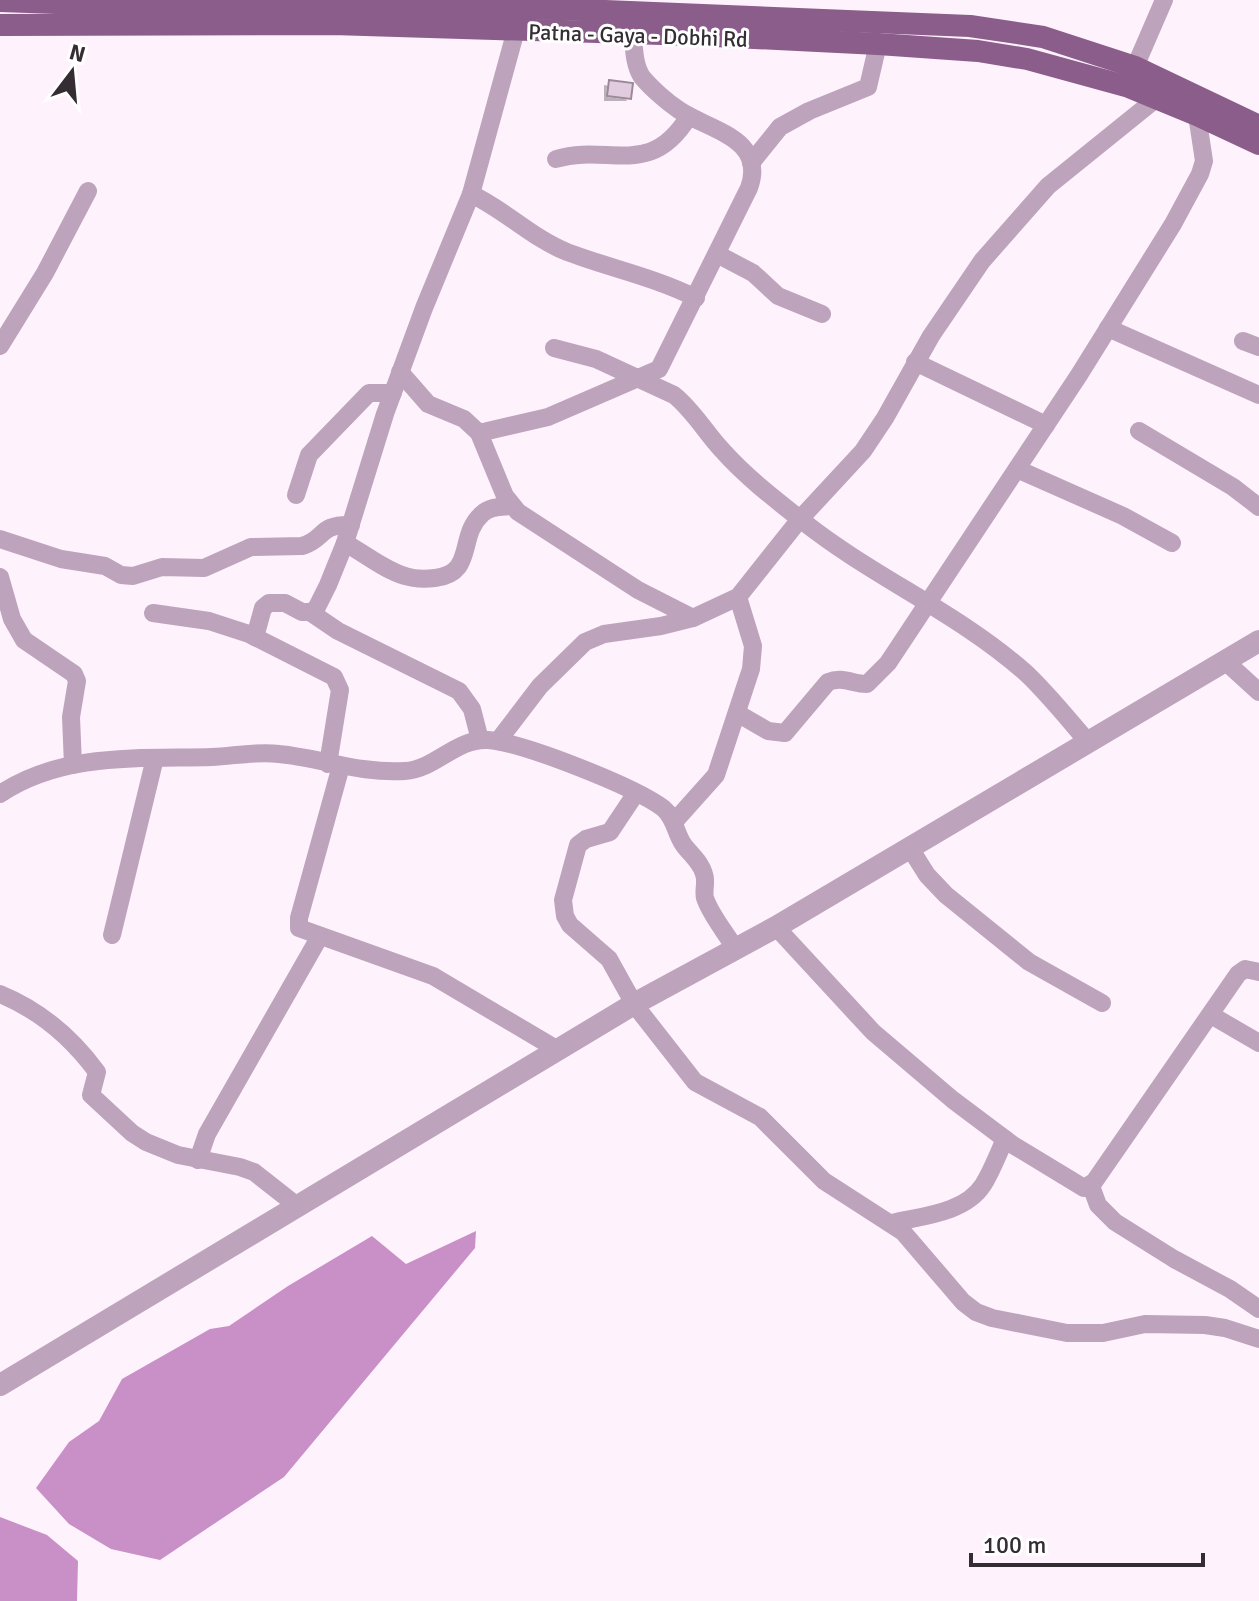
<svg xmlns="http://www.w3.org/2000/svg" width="1259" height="1601" font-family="Signika,sans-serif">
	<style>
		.water { fill: #c98fc7 }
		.building { fill: #e0ccde; stroke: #9b899a; stroke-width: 2; filter: url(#shadow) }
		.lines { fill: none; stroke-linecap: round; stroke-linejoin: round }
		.minor { stroke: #bda3bc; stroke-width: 18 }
		.tertiary { stroke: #bda3bc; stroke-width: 22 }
		.primary { stroke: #8b5d8a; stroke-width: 22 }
		.labels { text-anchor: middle; stroke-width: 6; stroke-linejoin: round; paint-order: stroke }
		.street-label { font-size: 22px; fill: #352d34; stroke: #fff }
	</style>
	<defs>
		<filter id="shadow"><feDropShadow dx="-6" dy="6" stdDeviation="0" flood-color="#0004"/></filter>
	</defs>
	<rect width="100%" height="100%" fill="#fef2fd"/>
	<g class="water">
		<polygon points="476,1231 475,1248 284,1477 160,1560 111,1549 69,1524 36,1488 69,1442 99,1421 122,1379 210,1329 229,1326 288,1286 372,1236 406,1264"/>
		<polygon points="0,1517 47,1535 78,1561 77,1601 0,1601"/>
	</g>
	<polygon class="building" points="609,80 633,83 631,99 607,96"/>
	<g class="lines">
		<g class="minor">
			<polyline points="1135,67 1164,0"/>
			<path d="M556,159C609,143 650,180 689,116"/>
			<polyline points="751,163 780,127 809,111 868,87 878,44"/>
			<path d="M471,194C505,210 532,238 567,252C609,268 654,277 696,298"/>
			<polyline points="717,254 753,273 778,296 822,314"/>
			<polyline points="1108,328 1259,395"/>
			<polyline points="1243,341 1259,347"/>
			<polyline points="0,346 45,273 88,191"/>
			<path d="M554,348L596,359L674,395C693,410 706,433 722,450C747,478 776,500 805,523C875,578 960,614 1027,674C1049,695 1068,719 1088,742"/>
			<polyline points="915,362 1046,425"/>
			<polyline points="400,372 428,404 464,419 479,433 505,496 518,512 638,590 693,618"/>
			<polyline points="1139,431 1233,487 1259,507"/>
			<path d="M479,433L548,417L659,369L749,188C767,138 708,130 679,110C667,102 651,88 642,77C634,65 634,48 633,35"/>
			<polyline points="1017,469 1123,516 1172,543"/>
			<polyline points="296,495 309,455 369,393 393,393"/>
			<path d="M0,539L61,559L105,566L121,575L133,576L162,567L204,568L251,547L302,546C326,539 318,524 351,525"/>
			<path d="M345,543C364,553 384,570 405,576C414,579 426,579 435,578C476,573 457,536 482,514C490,506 501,507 511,506"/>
			<polyline points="0,577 12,619 24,640 74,674 77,681 71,717 73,765"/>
			<polyline points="310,612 338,631 459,691 472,709 480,740"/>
			<polyline points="153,613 209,621 249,634 334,677 340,690 328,764"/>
			<polyline points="255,637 263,608 269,603 285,603 302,612 310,612 316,609 328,585 345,543 385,414 424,308 471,194 516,30"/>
			<polyline points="1225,661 1259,692"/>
			<path d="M737,713L768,731L785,733L828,682C843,676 852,684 867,684L888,663L1079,375L1173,224L1200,174L1204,161L1197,115"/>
			<polyline points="498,741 540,686 585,642 604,634 661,626 693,618 738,597 800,519 863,451 885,418 931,336 982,261 1048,186 1157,98"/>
			<polyline points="341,766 299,918 299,928 433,976 558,1050"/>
			<polyline points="636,793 610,832 586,839 578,845 563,900 565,916 570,925 609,959 634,1004 695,1082 760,1117 824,1181 903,1232 963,1302 976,1312 992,1318 1067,1333 1103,1333 1145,1324 1205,1325 1225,1328 1259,1339"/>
			<path d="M0,794C63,752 140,759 212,757C234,756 257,751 279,754C321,758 361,774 405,771C436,769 456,738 488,740C524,743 633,786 663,808C675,818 675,832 683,844C690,854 701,862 704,874C707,882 703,890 705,898C711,916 727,934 736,950"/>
			<polyline points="674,822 716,775 751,669 753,646 738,597"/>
			<polyline points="910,848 927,875 946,895 1029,962 1102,1003"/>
			<polyline points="776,927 873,1032 953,1100 1013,1145 1084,1188 1094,1182 1238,974 1245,969 1259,972"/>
			<polyline points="112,935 155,758"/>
			<path d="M0,994C39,1010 72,1038 97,1072L91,1095L132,1133L146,1142L178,1155L240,1167L254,1172L296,1205"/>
			<polyline points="1211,1015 1259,1043"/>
			<polyline points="198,1160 207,1134 320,936"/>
			<polyline points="1091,1186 1098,1205 1115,1222 1174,1259 1230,1289 1259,1309"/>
			<path d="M892,1223C922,1216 965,1213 983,1185C992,1171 998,1154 1005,1139"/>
		</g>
		<polyline class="tertiary" points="0,1385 634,1004 776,927 1259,641"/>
		<g class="primary">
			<polyline points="0,1 112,5 557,9 970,26 1043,37 1135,67 1259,126"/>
			<polyline points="0,25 333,24 694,35 878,44 978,51 1027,59 1129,87 1197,115 1259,144"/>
		</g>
	</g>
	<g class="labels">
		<g class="street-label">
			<text transform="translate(638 35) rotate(2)" y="8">Patna - Gaya - Dobhi Rd</text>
		</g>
	</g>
	<g transform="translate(72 72) rotate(16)" stroke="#ffffff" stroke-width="6" paint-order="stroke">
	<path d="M0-6L14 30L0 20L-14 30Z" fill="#352d34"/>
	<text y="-12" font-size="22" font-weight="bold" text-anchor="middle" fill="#352d34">N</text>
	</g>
	<path d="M971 1553v12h232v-12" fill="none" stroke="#352d34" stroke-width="4"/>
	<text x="983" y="1553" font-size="24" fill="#352d34" stroke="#ffffff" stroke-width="6" paint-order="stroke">100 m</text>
</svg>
